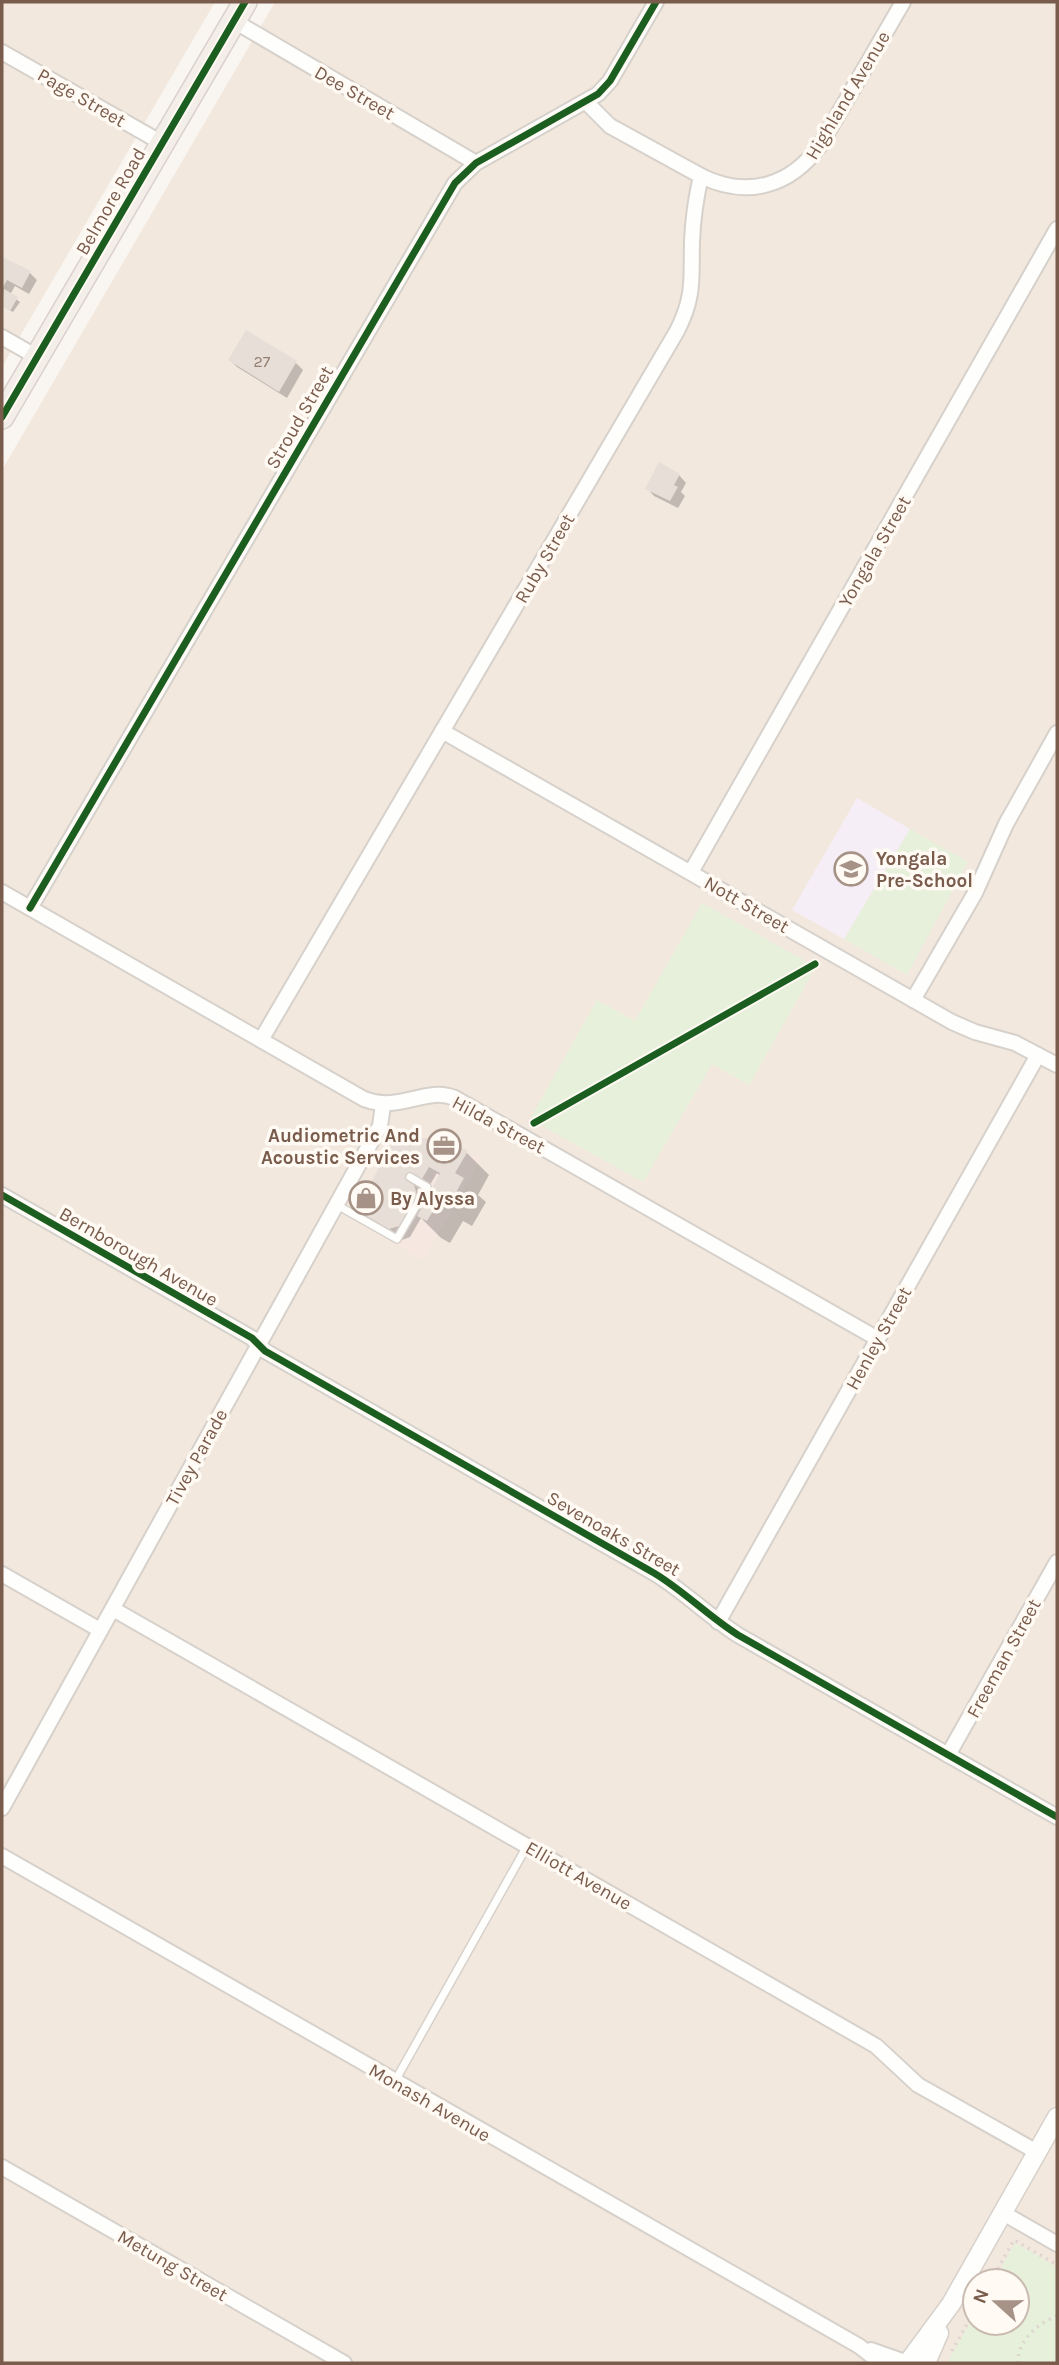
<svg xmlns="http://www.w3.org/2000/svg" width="1059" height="2365" font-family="Karla,sans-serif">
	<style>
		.residential { fill: #f2e8de; fill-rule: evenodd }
		.commercial { fill: #f6e8e1 }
		.education { fill: #f6eef6 }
		.green { fill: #e7f0db }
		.shadow { fill: #0003; fill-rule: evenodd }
		.building { fill: #e6ded7 }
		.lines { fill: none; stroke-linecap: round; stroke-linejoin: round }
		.service-casing { stroke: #d7d1cb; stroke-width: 10 }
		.minor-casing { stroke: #d7d1cb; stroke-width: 18 }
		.tertiary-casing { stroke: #d7d1cb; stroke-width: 21 }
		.primary-casing { stroke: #dad1cc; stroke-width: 26 }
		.path { stroke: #dcd5d0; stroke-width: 3.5; stroke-dasharray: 2 5; stroke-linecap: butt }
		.service { stroke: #fefefd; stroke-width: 7 }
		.minor { stroke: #fefefd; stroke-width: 14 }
		.tertiary { stroke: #fefefd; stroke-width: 18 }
		.primary { stroke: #f3eee8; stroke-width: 23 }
		.cycleway-casing { stroke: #fffaf3; stroke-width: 11 }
		.cycleway { stroke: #1b5e20; stroke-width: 7 }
		.labels { text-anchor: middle; stroke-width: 7; stroke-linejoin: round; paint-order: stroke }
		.number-label { font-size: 16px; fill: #977e72 }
		.street-label { font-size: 19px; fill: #7a5c4d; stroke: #fffaf3 }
		.poi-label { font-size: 19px; font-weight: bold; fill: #7a5c4d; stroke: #fffaf3; text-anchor: start }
	</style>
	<rect width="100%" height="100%" fill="#f9f5f0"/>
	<g class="residential">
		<polygon points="2,2 215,2 2,367"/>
		<path d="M275,2H1057V2363H2V470ZM975,2281H1017V2323H975Z"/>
	</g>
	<polygon class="commercial" points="396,1137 445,1139 481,1159 423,1260 351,1220"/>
	<polygon class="education" points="857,798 910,829 844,939 792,910"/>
	<g class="green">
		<polygon points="910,829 968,862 907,975 844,939"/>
		<polygon points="702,903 816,967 749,1085 712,1064 643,1182 530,1119 597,1000 635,1021"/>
		<polygon points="1015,2243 1057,2267 1057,2363 947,2363 975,2314 975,2323 1017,2323 1017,2281 994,2281"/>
	</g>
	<g class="shadow">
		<polygon points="2,259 30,273 37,280 29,294 15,286 10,295 20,302 13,312 2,306"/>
		<polygon points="247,333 296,363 303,370 287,398 237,367 230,360"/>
		<polygon points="679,475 686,483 681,492 685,496 678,508 654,496 647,488"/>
		<path d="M398,1139L467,1153L489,1175L478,1195L486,1202L472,1226L463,1221L450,1243L441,1238L421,1218L410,1237L402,1240L370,1222L358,1210ZM437,1173L440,1176L426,1202L417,1191L422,1181L430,1185Z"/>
	</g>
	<g class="building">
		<polygon points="2,257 31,271 22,288 7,280 2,289"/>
		<polygon points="4,289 18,297 10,311 2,306"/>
		<polygon points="246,330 297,361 279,392 228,360"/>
		<polygon points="659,462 680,474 674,485 678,487 670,501 645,489"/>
		<polygon points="396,1137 445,1139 468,1151 455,1173 464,1178 449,1205 440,1199 427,1221 417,1216 440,1173 429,1167 422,1179 410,1173 406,1180 414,1185 417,1195 399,1226 389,1229 356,1210"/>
	</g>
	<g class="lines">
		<defs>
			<g id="service">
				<polyline points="337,1205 397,1239 427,1187 410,1177"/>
				<polyline points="395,2081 527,1846"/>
			</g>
			<g id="minor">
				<polyline points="234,21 476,163"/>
				<polyline points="2,52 162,143"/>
				<path d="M701,176C748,199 791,186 821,144L903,2"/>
				<polyline points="2,337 37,357"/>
				<polyline points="442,731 952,1022 975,1032 1015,1043 1057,1065"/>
				<polyline points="691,872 1057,229"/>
				<path d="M2,892L364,1099C401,1113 425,1086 455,1098L878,1339"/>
				<polyline points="30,908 455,183 476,163 598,94 610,81 656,2"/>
				<polyline points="913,1000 975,893 1006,824 1057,733"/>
				<path d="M261,1040L677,331C695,296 691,278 692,241C693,219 696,197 701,176L610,126L586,102"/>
				<path d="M2,1195L252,1338L265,1351L654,1573C684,1591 708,1616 738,1635L1057,1817"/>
				<polyline points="2,1574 100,1630"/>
				<polyline points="113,1609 876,2046 918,2085 1037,2152"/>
				<polyline points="718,1622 1038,1055"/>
				<polyline points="948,1755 1057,1562"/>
				<polyline points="2,1808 380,1126 383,1105"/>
				<polyline points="2,1856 859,2346 881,2363"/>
				<polyline points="2,2167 344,2363"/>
				<polyline points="1003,2213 1057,2244"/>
				<polyline points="871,2350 905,2362"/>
			</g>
			<g id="tertiary">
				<polyline points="909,2361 951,2304 1057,2117"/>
				<polyline points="926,2363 939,2333"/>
			</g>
			<polyline id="primary" points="2,417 245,2"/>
		</defs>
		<use href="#service" class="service-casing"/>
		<use href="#minor" class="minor-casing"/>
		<use href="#tertiary" class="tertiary-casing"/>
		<use href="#primary" class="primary-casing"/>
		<g class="path">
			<polyline points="991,2281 1014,2240 1057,2265"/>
			<polyline points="952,2351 975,2310"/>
			<path d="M1018,2363C1017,2341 1038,2323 1057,2316"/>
		</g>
		<use href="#service" class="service"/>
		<use href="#minor" class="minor"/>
		<use href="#tertiary" class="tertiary"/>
		<use href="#primary" class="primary"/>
		<defs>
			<g id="cycleway">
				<polyline points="2,417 245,2"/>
				<polyline points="30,908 455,183 476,163 598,94 610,81 656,2"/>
				<polyline points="534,1123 815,964"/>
				<path d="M2,1195L252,1338L265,1351L654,1573C684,1591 708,1616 738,1635L1057,1817"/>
			</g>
		</defs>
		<use href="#cycleway" class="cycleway-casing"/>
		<use href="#cycleway" class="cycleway"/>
	</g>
	<defs>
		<symbol id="school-ring" viewBox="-11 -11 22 22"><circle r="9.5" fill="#fffaf3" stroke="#a69286" stroke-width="1.5"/><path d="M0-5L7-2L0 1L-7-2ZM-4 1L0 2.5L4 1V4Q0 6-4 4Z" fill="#a69286"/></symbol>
		<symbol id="office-ring" viewBox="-11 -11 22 22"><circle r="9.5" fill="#fffaf3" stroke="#a69286" stroke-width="1.5"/><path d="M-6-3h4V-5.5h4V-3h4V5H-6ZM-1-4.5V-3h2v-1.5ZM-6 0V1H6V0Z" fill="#a69286"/></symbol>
		<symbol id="shop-ring" viewBox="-11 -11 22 22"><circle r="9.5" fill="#fffaf3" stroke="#a69286" stroke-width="1.5"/><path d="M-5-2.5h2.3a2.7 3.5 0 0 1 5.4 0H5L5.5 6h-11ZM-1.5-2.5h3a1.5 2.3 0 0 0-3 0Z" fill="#a69286"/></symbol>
	</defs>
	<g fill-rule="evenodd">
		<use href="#school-ring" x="832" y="850" width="38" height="38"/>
		<use href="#office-ring" x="425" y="1127" width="38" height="38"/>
		<use href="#shop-ring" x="347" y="1179" width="38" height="38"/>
	</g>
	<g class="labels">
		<g class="number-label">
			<text x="262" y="367">27</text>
		</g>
		<g class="street-label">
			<text transform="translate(355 92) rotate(30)" y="7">Dee Street</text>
			<text transform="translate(847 95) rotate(-59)" y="7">Highland Avenue</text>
			<text transform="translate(82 97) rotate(30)" y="7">Page Street</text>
			<text transform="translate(110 201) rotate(-60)" y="7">Belmore Road</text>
			<text transform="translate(299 417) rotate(-60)" y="7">Stroud Street</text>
			<text transform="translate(874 551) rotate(-60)" y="7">Yongala Street</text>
			<text transform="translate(544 558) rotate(-60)" y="7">Ruby Street</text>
			<text transform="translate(747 904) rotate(30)" y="7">Nott Street</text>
			<text transform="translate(499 1124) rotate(28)" y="7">Hilda Street</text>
			<text transform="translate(139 1256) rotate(30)" y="7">Bernborough Avenue</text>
			<text transform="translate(878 1338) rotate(-61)" y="7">Henley Street</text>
			<text transform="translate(196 1457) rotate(-61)" y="7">Tivey Parade</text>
			<text transform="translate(614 1533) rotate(30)" y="7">Sevenoaks Street</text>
			<text transform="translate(1003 1658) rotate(-61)" y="7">Freeman Street</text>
			<text transform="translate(579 1875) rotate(30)" y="7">Elliott Avenue</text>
			<text transform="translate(430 2102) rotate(30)" y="7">Monash Avenue</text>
			<text transform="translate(173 2265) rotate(30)" y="7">Metung Street</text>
		</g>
		<g class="poi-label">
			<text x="876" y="865">Yongala<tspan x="876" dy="22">Pre-School</tspan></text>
			<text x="420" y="1142" text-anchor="end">Audiometric And<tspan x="420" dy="22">Acoustic Services</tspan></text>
			<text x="390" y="1205">By Alyssa</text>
		</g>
	</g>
	<rect width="1059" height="2365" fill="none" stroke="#7a5c4d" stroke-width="7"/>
	<g transform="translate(996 2302) rotate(291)"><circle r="33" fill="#fffaf3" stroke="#cabbb1" stroke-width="2"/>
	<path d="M0-5L12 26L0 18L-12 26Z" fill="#a69286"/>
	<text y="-10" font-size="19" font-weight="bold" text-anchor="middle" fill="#7a5c4d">N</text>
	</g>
</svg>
